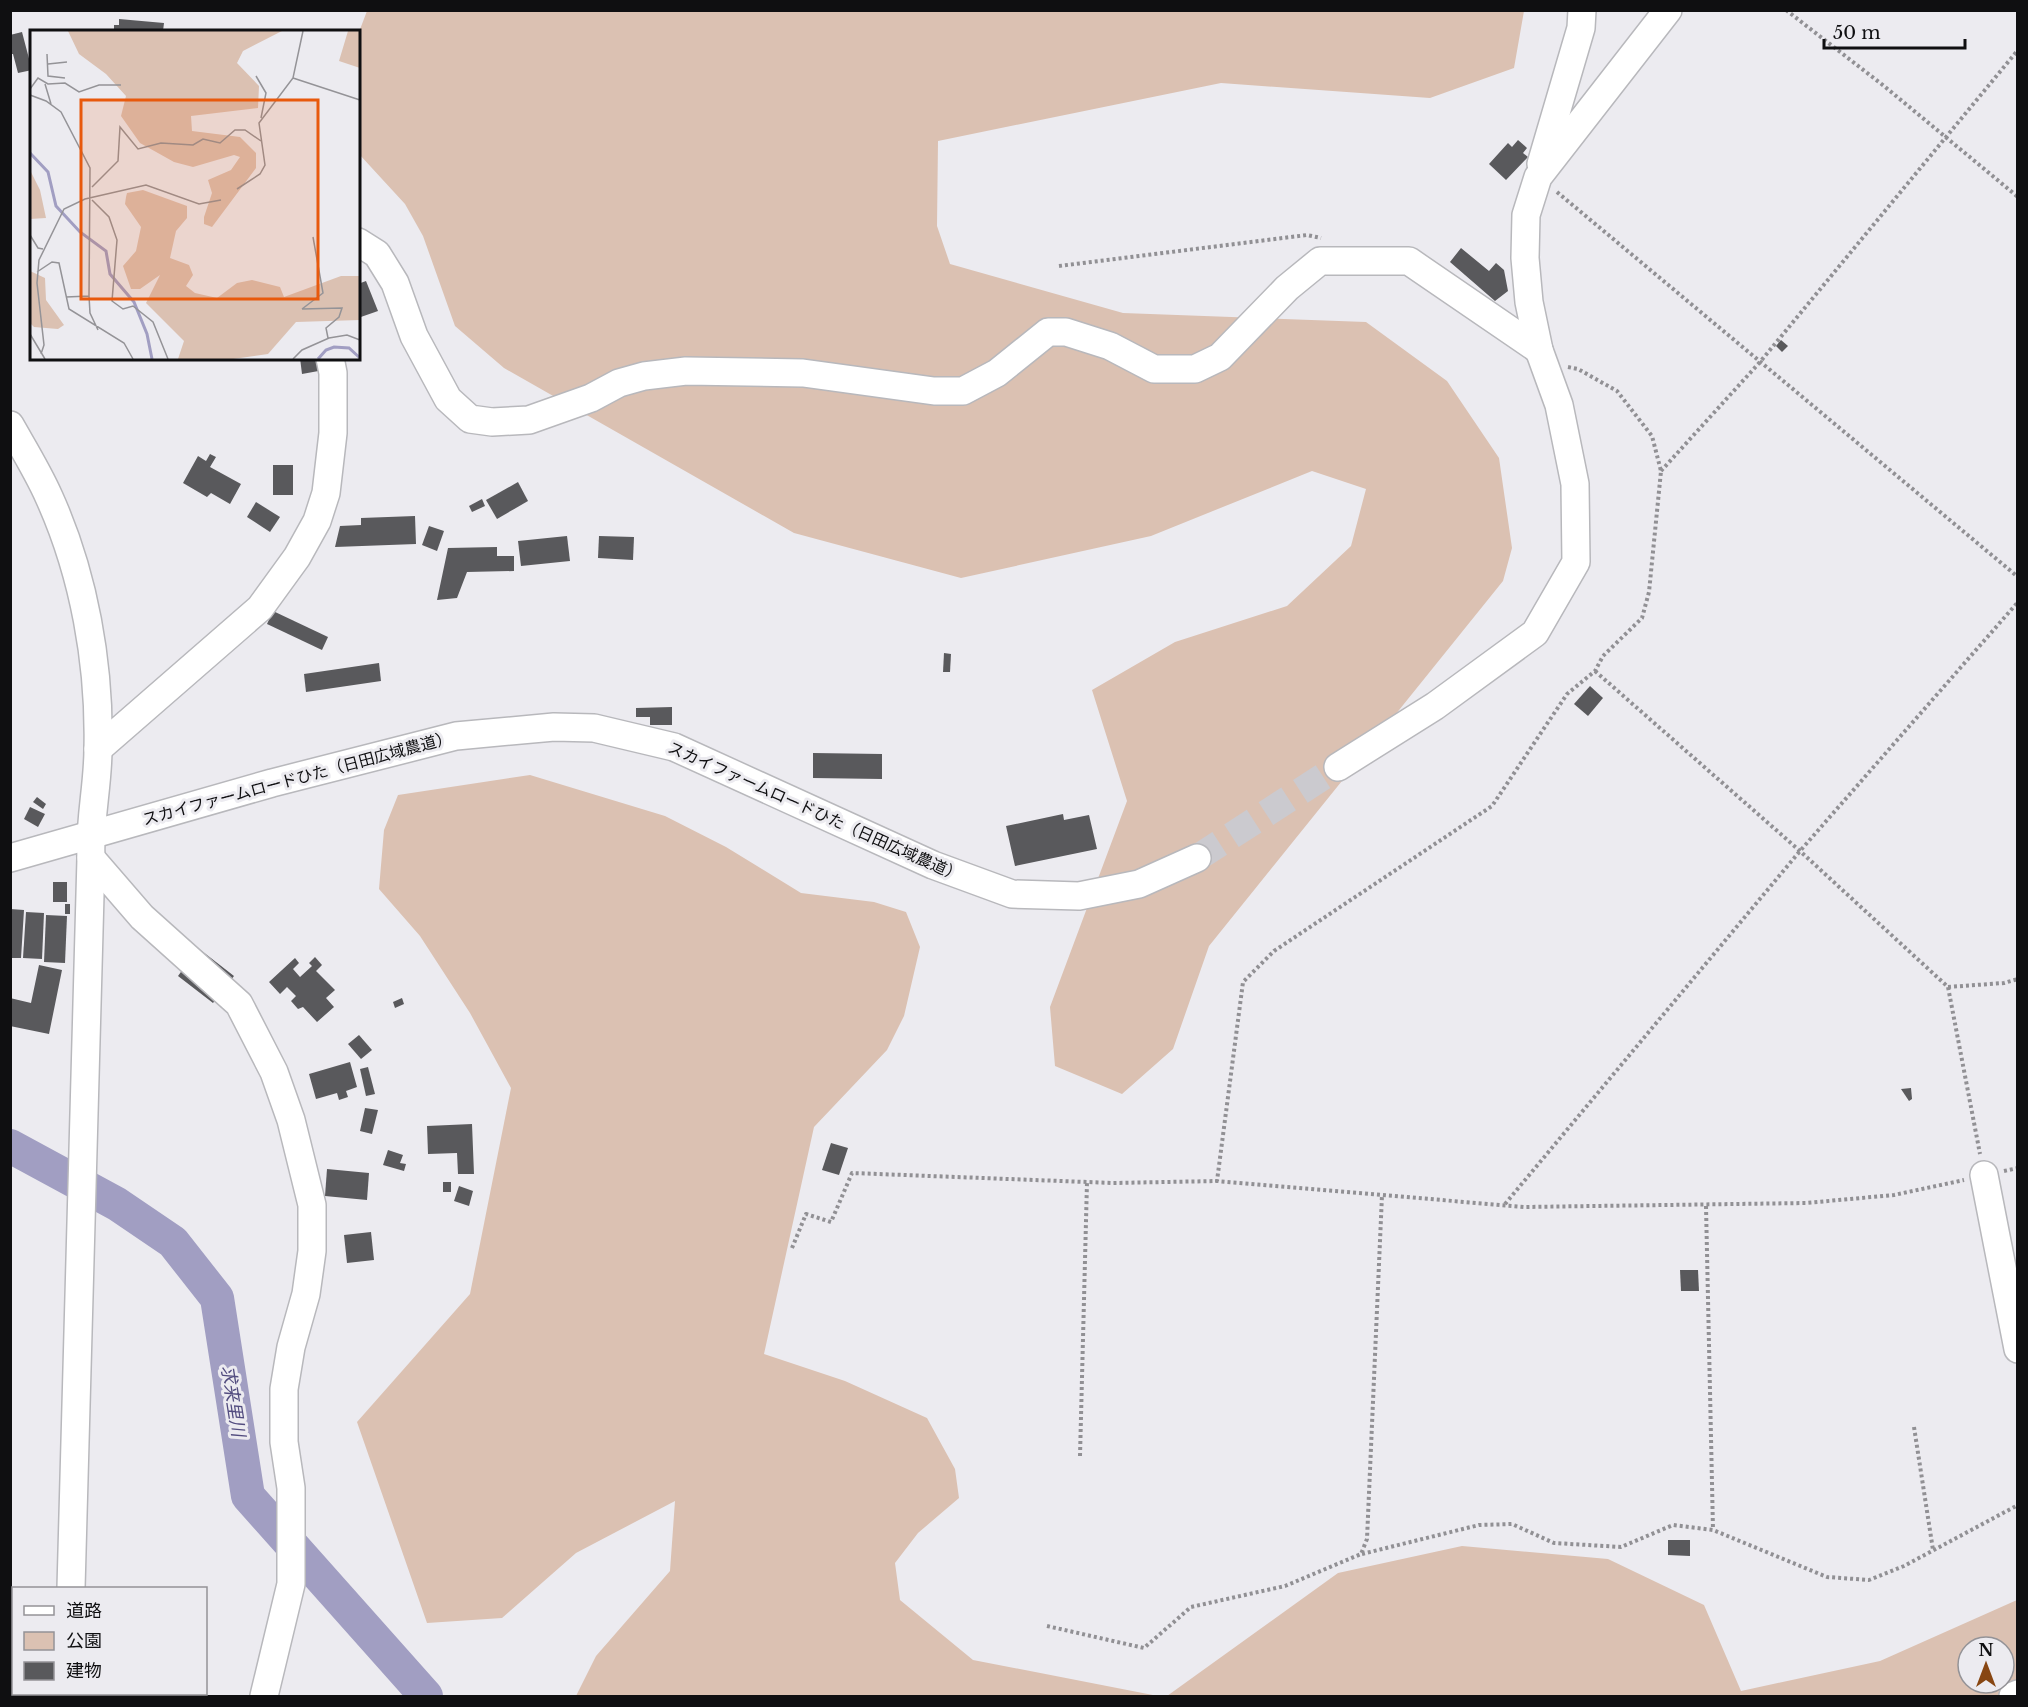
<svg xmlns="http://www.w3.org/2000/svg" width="2028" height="1707" font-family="'Libre Baskerville','Noto Sans JP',serif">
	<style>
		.green { fill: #dbc1b2; fill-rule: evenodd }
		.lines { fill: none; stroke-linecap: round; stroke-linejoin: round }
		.river { stroke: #a19ec2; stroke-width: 34 }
		.building { fill: #59595c }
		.minor-tunnel { stroke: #cbcacf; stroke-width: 27; stroke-dasharray: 27 14; stroke-linecap: butt }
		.minor-casing { stroke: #b8b8bc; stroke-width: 30 }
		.path { stroke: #919094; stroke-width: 4; stroke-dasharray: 3 3; stroke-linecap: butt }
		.minor { stroke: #fff; stroke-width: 27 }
		.labels { text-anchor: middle; stroke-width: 6; stroke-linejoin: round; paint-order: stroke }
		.street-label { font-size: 16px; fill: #0f0f11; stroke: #ecebf0 }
		.water-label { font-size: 18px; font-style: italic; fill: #524c7f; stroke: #ecebf0 }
		.inset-river { fill: none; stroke: #a19ec2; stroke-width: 3 }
		.inset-road { fill: none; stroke: #949397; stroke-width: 1.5 }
		.view { fill: #e8590c; fill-opacity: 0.15; stroke: #e8590c; stroke-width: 3 }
		.inset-edge { fill: none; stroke: #0f0f11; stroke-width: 3 }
	</style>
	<rect width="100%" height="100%" fill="#ecebf0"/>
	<g class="green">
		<polygon points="367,11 1524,11 1514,68 1430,98 1221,83 938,141 937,226 950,264 1123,313 1366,322 1447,381 1499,458 1512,548 1503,581 1209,946 1173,1049 1122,1094 1055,1066 1050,1007 1127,801 1092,690 1175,642 1287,606 1351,546 1366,489 1312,471 1151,536 961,578 794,533 504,368 455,326 423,236 405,204 359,154 359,32"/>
		<polygon points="530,775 665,816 726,847 801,893 874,902 906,912 920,947 904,1016 887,1050 814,1127 764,1354 845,1381 927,1418 955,1469 959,1498 918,1533 895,1563 900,1600 973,1660 1158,1696 576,1696 596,1656 670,1571 675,1501 576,1553 502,1618 427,1623 357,1422 470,1294 511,1088 470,1013 420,936 379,889 384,830 398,795"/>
		<path d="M1462,1546L1608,1559L1704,1605L1741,1691L1880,1661L2017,1600V1696H1167L1338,1573ZM1968,1647H2004V1683H1968Z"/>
	</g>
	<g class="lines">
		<polyline class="river" points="10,1146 117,1204 173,1242 217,1298 248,1496 426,1696"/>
	</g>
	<g class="building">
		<polygon points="119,19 164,23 163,31 114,32 114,25 119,25"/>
		<polygon points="22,32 32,70 18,73 13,54 10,54 10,35"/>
		<polygon points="1518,140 1527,148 1523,153 1528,157 1506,180 1489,164 1508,143 1512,147"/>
		<polygon points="1461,248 1489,271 1496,263 1504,270 1508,291 1495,301 1450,262"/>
		<polygon points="366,281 378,311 358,318 358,284"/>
		<polygon points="1781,340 1788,346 1782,352 1776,346"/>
		<polygon points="300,358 322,358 324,370 302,374"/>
		<polygon points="210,454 216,457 210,467 241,484 230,504 211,493 207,497 183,483 198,456 206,461"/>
		<rect x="273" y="465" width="20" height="30"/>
		<polygon points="518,482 528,501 497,519 486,500"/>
		<polygon points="482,499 485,506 472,512 469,506"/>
		<polygon points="256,502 280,517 270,532 247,517"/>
		<polygon points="415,516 416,544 335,547 340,526 361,525 361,518"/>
		<polygon points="429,526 444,531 437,551 422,545"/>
		<polygon points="567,536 570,561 521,566 518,541"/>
		<polygon points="599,536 634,537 633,560 598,558"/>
		<polygon points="497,547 497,556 514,556 514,571 467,572 457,598 437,600 448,548"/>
		<polygon points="273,611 328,637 322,650 267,624"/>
		<polygon points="944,653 951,654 950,672 943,672"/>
		<polygon points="379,663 381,681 306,692 304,674"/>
		<polygon points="1590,686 1603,698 1588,716 1574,704"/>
		<polygon points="672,707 672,725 650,725 650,717 636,717 636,708"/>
		<polygon points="813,753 882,754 882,779 813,778"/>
		<polygon points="37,797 46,804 43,809 33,802"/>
		<polygon points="30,807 45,814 38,827 24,819"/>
		<polygon points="1063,814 1064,820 1089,815 1097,849 1015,866 1006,826"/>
		<rect x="53" y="882" width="14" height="20"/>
		<rect x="65" y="904" width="5" height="10"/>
		<polygon points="10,909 24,910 21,958 10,958"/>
		<polygon points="26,912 44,913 42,959 23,958"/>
		<polygon points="46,915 67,916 65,963 44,962"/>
		<polygon points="189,941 234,976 213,1003 178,976 186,965 177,958"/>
		<polygon points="315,957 322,965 316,971 335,990 326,998 334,1007 317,1022 303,1007 298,1009 291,1001 296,996 287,987 280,994 269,982 295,958 299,963 293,969 300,977 312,966 309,963"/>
		<polygon points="39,965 62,970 49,1034 10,1026 10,998 31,1003"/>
		<polygon points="402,998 404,1004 395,1008 393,1002"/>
		<polygon points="359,1035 372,1050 361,1059 348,1044"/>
		<polygon points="350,1062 357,1087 346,1091 348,1097 339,1100 337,1093 316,1099 309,1074"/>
		<polygon points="368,1067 375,1094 366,1096 360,1069"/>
		<polygon points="1911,1088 1912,1099 1909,1101 1901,1089"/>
		<polygon points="365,1108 378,1110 372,1134 360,1131"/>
		<polygon points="472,1124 474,1174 458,1174 457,1153 428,1154 427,1126"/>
		<polygon points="831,1143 848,1148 839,1175 822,1170"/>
		<polygon points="388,1150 403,1155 400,1163 406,1164 404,1171 383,1165"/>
		<polygon points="327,1169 369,1173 367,1200 325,1196"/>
		<rect x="443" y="1182" width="8" height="10"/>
		<polygon points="459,1186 473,1191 469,1206 454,1201"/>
		<polygon points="371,1232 374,1260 347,1263 344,1235"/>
		<polygon points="1680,1270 1698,1270 1699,1291 1681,1291"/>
		<polygon points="1668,1540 1690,1540 1690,1556 1668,1555"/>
	</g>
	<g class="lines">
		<polyline class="minor-tunnel" points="1197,858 1338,767"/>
		<defs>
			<g id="minor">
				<polyline points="1541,164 1581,28 1582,10"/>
				<polyline points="358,242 377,254 395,283 414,336 448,399 470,419 492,422 529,420 591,398 619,383 644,376 686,371 803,373 934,391 963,391 997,373 1048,332 1066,332 1110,346 1154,369 1195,369 1220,357 1287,288 1320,261 1409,261 1539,350"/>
				<path d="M10,425C23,448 38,472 49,497C84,574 100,664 98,749C98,786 89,822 91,858L71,1588"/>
				<polyline points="98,749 260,608 297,557 317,521 326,493 333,433 333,373 330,358"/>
				<polyline points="1338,767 1435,706 1535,633 1576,562 1575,484 1559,405 1539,350 1529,302 1525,258 1526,215 1538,177 1668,10"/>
				<polyline points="10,858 272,783 456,736 554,727 594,728 674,747 933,865 1012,894 1079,896 1139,884 1197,858"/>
				<polyline points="91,858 142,917 239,1004 274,1072 291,1120 312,1205 312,1251 306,1294 291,1347 284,1389 284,1442 291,1488 291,1584 264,1696"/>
				<polyline points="1984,1175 2018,1349"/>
				<polyline points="10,1680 14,1680"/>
				<polyline points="69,1694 69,1696"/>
				<polyline points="2013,1696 2018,1694"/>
			</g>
		</defs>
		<use href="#minor" class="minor-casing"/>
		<g class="path">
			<polyline points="1786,10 1884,86 2018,197"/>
			<polyline points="1557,192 2018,577"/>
			<polyline points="1059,266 1307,235 1321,238"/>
			<polyline points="1568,367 1578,369 1617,391 1652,436 1661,471 1649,592 1642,618 1603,656 1595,671 1567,694 1492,806 1274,951 1243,982 1217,1181 1524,1207 1806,1203 1894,1195 1964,1180"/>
			<polyline points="1661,471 1760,362 2018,50"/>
			<polyline points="1595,671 1800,851 1948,987 1980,1154"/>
			<polyline points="1948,987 2004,983 2018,979"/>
			<polyline points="2004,1171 2018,1168"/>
			<polyline points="1505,1204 1800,851 2018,602"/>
			<polyline points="1706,1206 1713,1530"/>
			<polyline points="792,1248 806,1214 831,1222 852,1173 1113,1183 1217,1181"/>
			<polyline points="1914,1427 1933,1550"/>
			<polyline points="1080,1456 1087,1182"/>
			<polyline points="1362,1554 1479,1525 1512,1524 1554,1543 1621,1547 1673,1525 1713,1530 1827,1577 1869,1580 1904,1566 2018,1505"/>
			<polyline points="1047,1626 1144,1648 1191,1607 1285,1586 1361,1554 1367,1539 1382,1195"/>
		</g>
		<use href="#minor" class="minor"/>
	</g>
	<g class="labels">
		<g class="street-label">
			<text transform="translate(297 778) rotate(-15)" y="6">スカイファームロードひた（日田広域農道）</text>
			<text transform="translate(815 811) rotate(24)" y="6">スカイファームロードひた（日田広域農道）</text>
		</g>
		<g class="water-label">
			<text transform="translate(233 1401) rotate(81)" y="6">求来里川</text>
		</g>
	</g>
	<g transform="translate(30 30)">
		<rect width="330" height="330" fill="#ecebf0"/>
		<path d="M38,1H252L213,21L207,33L229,56L228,78L161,86L162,101L210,107L226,123V138L182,197L174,194V187L182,163L178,150L201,140L210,127L204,125L163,137L144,132L110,113L91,86L96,66L76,44L49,24ZM318,1H330V38L309,31ZM0,140L10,160L16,188L0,189ZM113,160L157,176V188L146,201L140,228L159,235L163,245L156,256L165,263L187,268L207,253L222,250L250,257L254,267L311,246H330V290L266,292L238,324L203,329H148L154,311L116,273L130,245L110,259H101L93,236L106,221L111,197L95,174L96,167L97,163ZM0,241L15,248L16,270L34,295L28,299L4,297L0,293Z" fill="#dbc1b2"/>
		<path class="inset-river" d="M0,123L18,142L26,176L50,202L76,221L80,244L104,272L117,304L122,329M288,329L296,320L304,317L319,318L330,328"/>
		<path class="inset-road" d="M17,24L18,46L35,48M18,34L37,32M226,46L236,63L231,88M263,48L330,70M15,54L21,74M0,59L8,48L18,54L35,53L49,62L69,55H91M0,65L16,71L31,82L60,138L59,266L60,283L68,300M62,157L88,131L90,97L108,119L131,113L163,115L173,109L190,113L205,100H215L231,111M207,159L230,144L235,135L229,93L263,48L273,1M62,170L79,187L87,210L82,271L93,279L103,276L123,292L138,329M0,205L8,218L13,219M7,242L22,232L29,233L39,279L94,313L103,329M36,267L59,266M272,279L293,263L283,207M272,279L312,278L309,287L296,298L298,308M0,304L15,329M11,324L14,315L7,253L9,230L34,179L55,169L116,155L169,174L191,170M263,329L272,320L299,308L317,305L330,310"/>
		<path class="view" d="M51,70H288V269H51Z"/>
		<rect width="330" height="330" class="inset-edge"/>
	</g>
	<rect width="2028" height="1707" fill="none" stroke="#0f0f11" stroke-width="24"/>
	<rect x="12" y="1587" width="195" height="108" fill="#ecebf0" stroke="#949397" stroke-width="1.5"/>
	<rect x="24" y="1606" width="30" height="9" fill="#ffffff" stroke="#949397" stroke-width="1.5"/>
	<text x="66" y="1617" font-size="18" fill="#0f0f11">道路</text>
	<rect x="24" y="1632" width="30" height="18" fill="#dbc1b2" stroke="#949397" stroke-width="1.5"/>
	<text x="66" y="1647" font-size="18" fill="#0f0f11">公園</text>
	<rect x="24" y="1662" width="30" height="18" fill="#59595c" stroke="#949397" stroke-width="1.5"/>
	<text x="66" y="1677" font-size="18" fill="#0f0f11">建物</text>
	<g transform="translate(1986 1665)"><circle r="28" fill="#ecebf0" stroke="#949397" stroke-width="1.5"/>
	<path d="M0-4.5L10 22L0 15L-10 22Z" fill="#874612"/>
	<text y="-9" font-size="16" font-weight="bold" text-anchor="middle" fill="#0f0f11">N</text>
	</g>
	<path d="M1824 39v9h141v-9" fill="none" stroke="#0f0f11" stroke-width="3"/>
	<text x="1833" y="39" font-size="18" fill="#0f0f11" stroke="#ecebf0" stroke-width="4.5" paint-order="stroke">50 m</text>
</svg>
